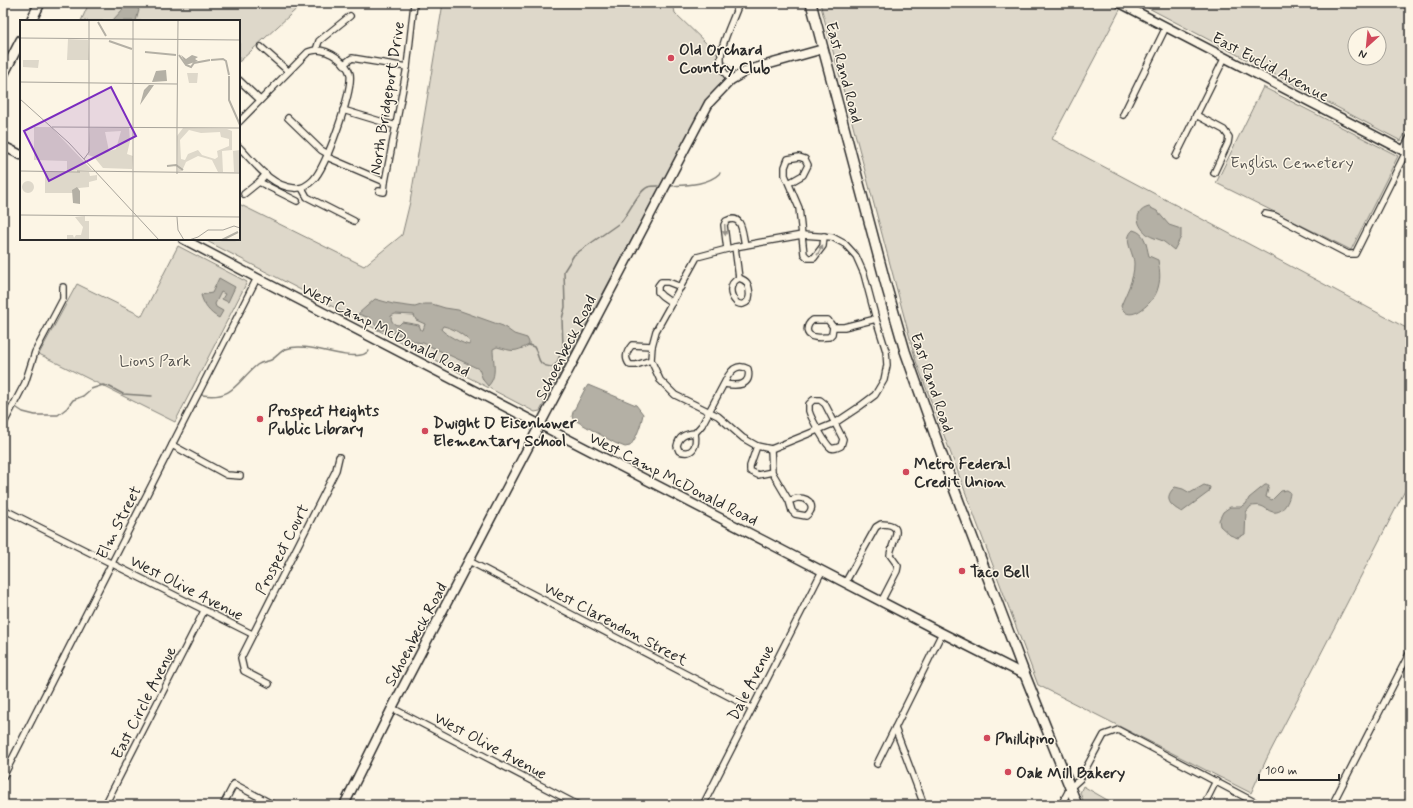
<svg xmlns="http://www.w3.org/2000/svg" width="1413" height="808" font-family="Mynerve,sans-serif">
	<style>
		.green { fill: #ded8ca; stroke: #84827a; fill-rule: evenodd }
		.water { fill: #b4b0a5; stroke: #7d7b74; fill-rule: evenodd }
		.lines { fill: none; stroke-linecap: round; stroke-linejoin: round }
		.stream { stroke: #7d7b74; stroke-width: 1.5 }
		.street-casing { stroke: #2b2b2b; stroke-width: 8 }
		.secondary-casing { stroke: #2b2b2b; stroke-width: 11 }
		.primary-casing { stroke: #2b2b2b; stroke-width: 12 }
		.street { stroke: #fcf5e5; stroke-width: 5.5 }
		.secondary { stroke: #fcf5e5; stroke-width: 8 }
		.primary { stroke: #fcf5e5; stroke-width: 9 }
		.oneway { fill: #949088 }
		.poi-dot { fill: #d1495b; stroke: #fcf5e5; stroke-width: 1.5 }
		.labels { text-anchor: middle; stroke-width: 3; stroke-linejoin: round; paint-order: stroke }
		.poi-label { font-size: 16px; font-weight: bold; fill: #2b2b2b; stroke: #fcf5e5; text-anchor: start }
		.street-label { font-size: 16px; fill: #2b2b2b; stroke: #fcf5e5 }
		.park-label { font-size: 16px; fill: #585653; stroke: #fcf5e5 }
		.inset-river { fill: none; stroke: #b4b0a5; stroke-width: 2 }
		.inset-road { fill: none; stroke: #a8a49b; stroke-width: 1 }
		.view { fill: #7b2cbf; fill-opacity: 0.15; stroke: #7b2cbf; stroke-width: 2 }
		.inset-edge { fill: none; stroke: #2b2b2b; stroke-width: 2 }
	</style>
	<rect width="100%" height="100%" fill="#fcf5e5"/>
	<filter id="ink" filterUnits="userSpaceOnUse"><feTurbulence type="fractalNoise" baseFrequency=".025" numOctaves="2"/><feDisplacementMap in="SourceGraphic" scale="8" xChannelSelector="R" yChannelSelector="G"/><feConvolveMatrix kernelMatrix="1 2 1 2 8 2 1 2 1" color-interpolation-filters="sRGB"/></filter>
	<g filter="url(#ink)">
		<g class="green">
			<polygon points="89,3 303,3 239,62 239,21 81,21"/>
			<polygon points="443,3 673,3 675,13 737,73 711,94 693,125 540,411 535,412 203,239 239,239 239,204 364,266 402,235 410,202"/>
			<polygon points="820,3 1110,3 1121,8 1052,139 1410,330 1410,481 1267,758 1251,793 1038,685 916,361"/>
			<path d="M1139,3H1410V124L1401,141ZM1355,34H1379V58H1355Z"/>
			<polygon points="1263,87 1398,156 1351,250 1216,183"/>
			<polygon points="178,246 247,282 175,422 39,354 77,284 142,316"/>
			<polygon points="1083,786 1116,805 1085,805 1080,793"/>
		</g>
		<g class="water">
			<polygon points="131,4 136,6 139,10 136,21 112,21 125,7"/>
			<path d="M1149,207L1157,211L1169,225L1181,229V237L1174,250C1170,247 1167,244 1164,242C1160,239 1156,239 1152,237C1144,234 1135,222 1139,214C1141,210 1145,208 1149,207Z"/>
			<path d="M1133,230C1146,233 1146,245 1149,256L1158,260C1160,272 1161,280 1157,291C1153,303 1128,326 1121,306C1126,293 1134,280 1134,264C1134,252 1122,240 1133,230Z"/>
			<path d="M219,278L235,287L228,302L222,299L225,294L221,292L215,304L216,307L223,311L219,318C210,313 204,306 201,295L212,293Z"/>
			<path d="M375,299L393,304L415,307L424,304H432L445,308L458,310L503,326L514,334L527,338L529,342V345C513,353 513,351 497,347L493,349C493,362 498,376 488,386L483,380L479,369L423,343L416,342L388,330H379L370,318L358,314ZM395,314L414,315L416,320L425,324L423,330H421L419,325L402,322L399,325C393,325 391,321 391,316ZM443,326C453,328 463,334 470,342V345C464,345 443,333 441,329Z"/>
			<path d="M588,385L636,405L643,414C641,425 637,437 630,446L625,447L615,443L573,419L572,416L573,412L584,391Z"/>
			<path d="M1204,485L1210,487L1209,492L1182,512C1170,506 1163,498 1175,487L1183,489L1190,493Z"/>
			<path d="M1265,485H1269L1266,497L1272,500L1281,491L1287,490L1290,492C1290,500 1283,514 1273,512C1268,511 1265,507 1261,506C1258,505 1254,506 1251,506L1246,512L1245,534L1238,538L1230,535L1220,526L1219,520L1223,512L1230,507H1241L1246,504L1249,498Z"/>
		</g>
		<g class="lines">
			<g class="stream">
				<path d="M669,186C686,185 708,185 720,173"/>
				<path d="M529,345L534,347C541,358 535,365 552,367L557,363L563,346L562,319L565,307L564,271L574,255L621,222C629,213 638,191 648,187C651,186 655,186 658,186"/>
				<path d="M202,395C234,400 237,381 257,365C262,361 267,362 271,360C277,357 280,351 286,349C307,341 339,359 361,355C364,355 367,352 369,351"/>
				<polyline points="3,401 9,404"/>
				<polyline points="17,408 23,412 35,415 58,415 67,408 73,400 83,396 91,389 103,385 110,387 123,394 152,396"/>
			</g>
			<defs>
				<g id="street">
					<polyline points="261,47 288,71"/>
					<polyline points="316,50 319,41 350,16"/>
					<polyline points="344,64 352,58 407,67"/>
					<polyline points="239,80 260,100"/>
					<path d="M731,80C727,76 723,72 722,67C716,50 734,20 739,3"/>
					<polyline points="343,110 396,126"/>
					<polyline points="1123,115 1166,27"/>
					<polyline points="1196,115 1224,130 1229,137 1228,143 1214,173"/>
					<polyline points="288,118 321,150 328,154"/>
					<path d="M239,122L308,52C311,51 314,50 317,50C329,50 347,62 350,74C353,91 326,168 313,180C308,185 301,189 294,188C271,187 254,162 239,147"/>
					<polyline points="1403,150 1410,137"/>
					<polyline points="1176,156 1225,57"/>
					<polyline points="327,157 385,182"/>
					<polyline points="259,182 297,201"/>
					<polyline points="789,183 803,175 808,165 805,159 799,157 788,159 785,167 785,175 799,208 804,254 808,258 814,258 823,246 824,236"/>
					<polyline points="302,188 307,197 354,221"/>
					<polyline points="379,191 384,192 385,182 407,67 414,4"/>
					<polyline points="244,194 259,182 266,174"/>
					<polyline points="1265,214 1275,216 1348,254 1355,254 1406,152"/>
					<polygon points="802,235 832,237 845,244 856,256 864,274 876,319 886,351 887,365 884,380 875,395 859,407 835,423 771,449 757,446 743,438 718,416 675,395 660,380 651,360 652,346 656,331 697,257 735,247"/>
					<polyline points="735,247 739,278"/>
					<path d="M727,249L724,225L726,221C743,213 742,233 745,245"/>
					<path d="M739,278C742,279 745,280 747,283C750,289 752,302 743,304C741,305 739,304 737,303C729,295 728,284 739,278Z"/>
					<polyline points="672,303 662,296 658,292 658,286 661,282 668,282 681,287"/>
					<path d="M813,320H828L833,327L832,334L829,337C824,337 819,338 815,337C804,335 806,325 813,320Z"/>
					<polyline points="833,327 844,327 876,319"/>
					<path d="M651,360L636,365H630C624,358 626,352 632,345L652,346"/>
					<path d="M813,400H820L825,404L843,439L841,446C837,448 835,449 831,448C826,445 811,418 809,411C809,410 809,406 809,404Z"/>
					<polyline points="3,425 25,383 35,352 63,299 63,287"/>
					<path d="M695,433C697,445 694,456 679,451L677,446C679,436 685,434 695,433L702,425L728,376C733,368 739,364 748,369C752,387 736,386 724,384"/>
					<polyline points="172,445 227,475 240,476"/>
					<polyline points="757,446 750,466 750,471 758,475 772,472"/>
					<path d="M771,449L772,472L789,501L792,511L795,514L806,516C816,508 811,498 798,498C796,498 792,500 789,501"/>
					<polyline points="3,509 252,634"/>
					<polyline points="469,561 751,708"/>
					<path d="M845,583L876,527L881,524C908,524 891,542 890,555L898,566L897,571L881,602"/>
					<polyline points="269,684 244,671 241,658 336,470 339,457"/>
					<polyline points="392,708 578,805"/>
					<polyline points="895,728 924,805"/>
					<polyline points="877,764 942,633"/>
					<polyline points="3,777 257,278"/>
					<polyline points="105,805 204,611"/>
					<polyline points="223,805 234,784 274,805"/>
					<polyline points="703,805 822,571"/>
					<polyline points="1061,805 1070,788 1080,779 1104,735 1118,730 1260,805"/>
					<polyline points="1204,805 1216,781"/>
					<polyline points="1332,805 1410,652"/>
				</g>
				<g id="secondary">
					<polyline points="1120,3 1410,154"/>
					<polyline points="3,146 21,155"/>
					<polyline points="183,239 257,278 942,633 1025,675"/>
					<polyline points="344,805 392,708 491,518 709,103 731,80 748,70 823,49"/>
				</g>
				<g id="primary">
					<polyline points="811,3 886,285 905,351 953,486 1025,675 1077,805"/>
					<polyline points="31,21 40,3"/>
					<polyline points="3,75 21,40"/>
				</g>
			</defs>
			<use href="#street" class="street-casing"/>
			<use href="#secondary" class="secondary-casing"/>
			<use href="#primary" class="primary-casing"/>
			<use href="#street" class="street"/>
			<use href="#secondary" class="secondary"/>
			<use href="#primary" class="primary"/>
		</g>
		<defs><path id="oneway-solid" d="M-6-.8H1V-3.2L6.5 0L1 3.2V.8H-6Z"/></defs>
		<g class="oneway">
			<use href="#oneway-solid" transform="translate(725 230) rotate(87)"/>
			<use href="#oneway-solid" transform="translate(820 250) rotate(-61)"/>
		</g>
	</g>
	<g class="poi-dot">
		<circle cx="671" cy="58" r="4"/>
		<circle cx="260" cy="419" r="4"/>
		<circle cx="425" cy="431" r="4"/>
		<circle cx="906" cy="472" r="4"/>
		<circle cx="962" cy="571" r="4"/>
		<circle cx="987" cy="738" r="4"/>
		<circle cx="1008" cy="772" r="4"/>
	</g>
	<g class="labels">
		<g class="poi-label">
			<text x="679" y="55">Old Orchard<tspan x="679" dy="18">Country Club</tspan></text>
			<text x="268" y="416">Prospect Heights<tspan x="268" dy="18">Public Library</tspan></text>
			<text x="433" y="428">Dwight D Eisenhower<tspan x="433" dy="18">Elementary School</tspan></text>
			<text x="914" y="469">Metro Federal<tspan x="914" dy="18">Credit Union</tspan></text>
			<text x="970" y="577">Taco Bell</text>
			<text x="995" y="744">Phillipino</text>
			<text x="1016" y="778">Oak Mill Bakery</text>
		</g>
		<g class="street-label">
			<text transform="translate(1271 66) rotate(28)" y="6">East Euclid Avenue</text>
			<text transform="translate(845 72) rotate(75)" y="6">East Rand Road</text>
			<text transform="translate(386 98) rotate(-81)" y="6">North Bridgeport Drive</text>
			<text transform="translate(386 329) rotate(27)" y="6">West Camp McDonald Road</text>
			<text transform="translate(565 347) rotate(-63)" y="6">Schoenbeck Road</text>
			<text transform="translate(933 382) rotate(71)" y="6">East Rand Road</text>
			<text transform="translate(674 478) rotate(27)" y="6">West Camp McDonald Road</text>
			<text transform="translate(118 522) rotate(-63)" y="6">Elm Street</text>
			<text transform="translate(281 549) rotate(-63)" y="6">Prospect Court</text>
			<text transform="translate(187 587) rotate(27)" y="6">West Olive Avenue</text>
			<text transform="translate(616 623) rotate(28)" y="6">West Clarendon Street</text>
			<text transform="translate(415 634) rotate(-62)" y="6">Schoenbeck Road</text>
			<text transform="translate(750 682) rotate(-63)" y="6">Dale Avenue</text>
			<text transform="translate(143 702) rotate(-63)" y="6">East Circle Avenue</text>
			<text transform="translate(491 745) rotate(28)" y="6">West Olive Avenue</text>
		</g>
		<g class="park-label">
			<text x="1292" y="168">English Cemetery</text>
			<text x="155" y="366">Lions Park</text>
		</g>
	</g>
	<g transform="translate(20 20)">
		<rect width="220" height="220" fill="#fcf5e5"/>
		<path d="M48,19L68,20L69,40H47ZM3,40H19L18,48L3,47ZM167,53H178L177,63H169ZM14,107H31L72,150L47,151V141L14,140ZM70,108H109L110,121L107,134L113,136L112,149L83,148L74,137L68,135ZM101,111L96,129L89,131L85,112ZM163,108L207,109L212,111V130L202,131L203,152H198L192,140L178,136L166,142L162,151L158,152L157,116ZM169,110L181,113L200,112L201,117L209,119V126L197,131L198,137L195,139L182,135L178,130L168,134L165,140L161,139L160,120ZM220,130V152H214L213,131ZM25,152H69L70,156L77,155V160L69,162V167L59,168L53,173H25ZM2 167a6 6 0 1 1 12 0a6 6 0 1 1-12 0ZM65,196V201H69V220H47V215H53L54,218L56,215H61L63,207L55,197Z" fill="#ded8ca" fill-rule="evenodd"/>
		<path d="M161,35L166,39L172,35L178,37L175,39L178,41L166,45ZM146,50L147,61L132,62L136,51ZM129,65H134L120,85L124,70ZM57,167L60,171V184L53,183L52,170Z" fill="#b4b0a5"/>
		<path class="inset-river" d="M78,2L86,16M89,21L112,29M125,32L156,35M159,35L166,45L171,47L174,43L190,40M191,40L203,39L206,41L209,55M209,56V80L220,105M147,146L156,145L163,150M202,220L218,212"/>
		<path class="inset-road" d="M0,18L220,20M0,62L157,64M0,79L49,123L139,220M32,107L220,108M157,108V154M157,108L158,0M64,139L69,132V0M0,151L60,152M57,151L220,153M0,195L220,197M157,197L158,210L164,220M113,220V0M169,220L178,217L188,210H203L214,206L220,208"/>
		<path class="view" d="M91,67L116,116L29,161L4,111Z"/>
		<rect width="220" height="220" class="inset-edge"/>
	</g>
	<rect width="1413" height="808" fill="none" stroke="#fcf5e5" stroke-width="16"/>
	<rect x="8" y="8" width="1397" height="792" fill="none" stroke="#2b2b2b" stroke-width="1.5" filter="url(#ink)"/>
	<g transform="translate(1367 46) rotate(207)"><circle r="19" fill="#fcf5e5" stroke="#a8a49b"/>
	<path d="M0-3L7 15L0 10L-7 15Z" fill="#d1495b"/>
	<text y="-6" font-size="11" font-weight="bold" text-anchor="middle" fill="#2b2b2b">N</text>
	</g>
	<path d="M1259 774v6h80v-6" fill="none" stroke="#2b2b2b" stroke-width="2"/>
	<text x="1265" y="774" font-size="12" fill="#2b2b2b" stroke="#fcf5e5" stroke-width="3" paint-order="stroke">100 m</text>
</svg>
